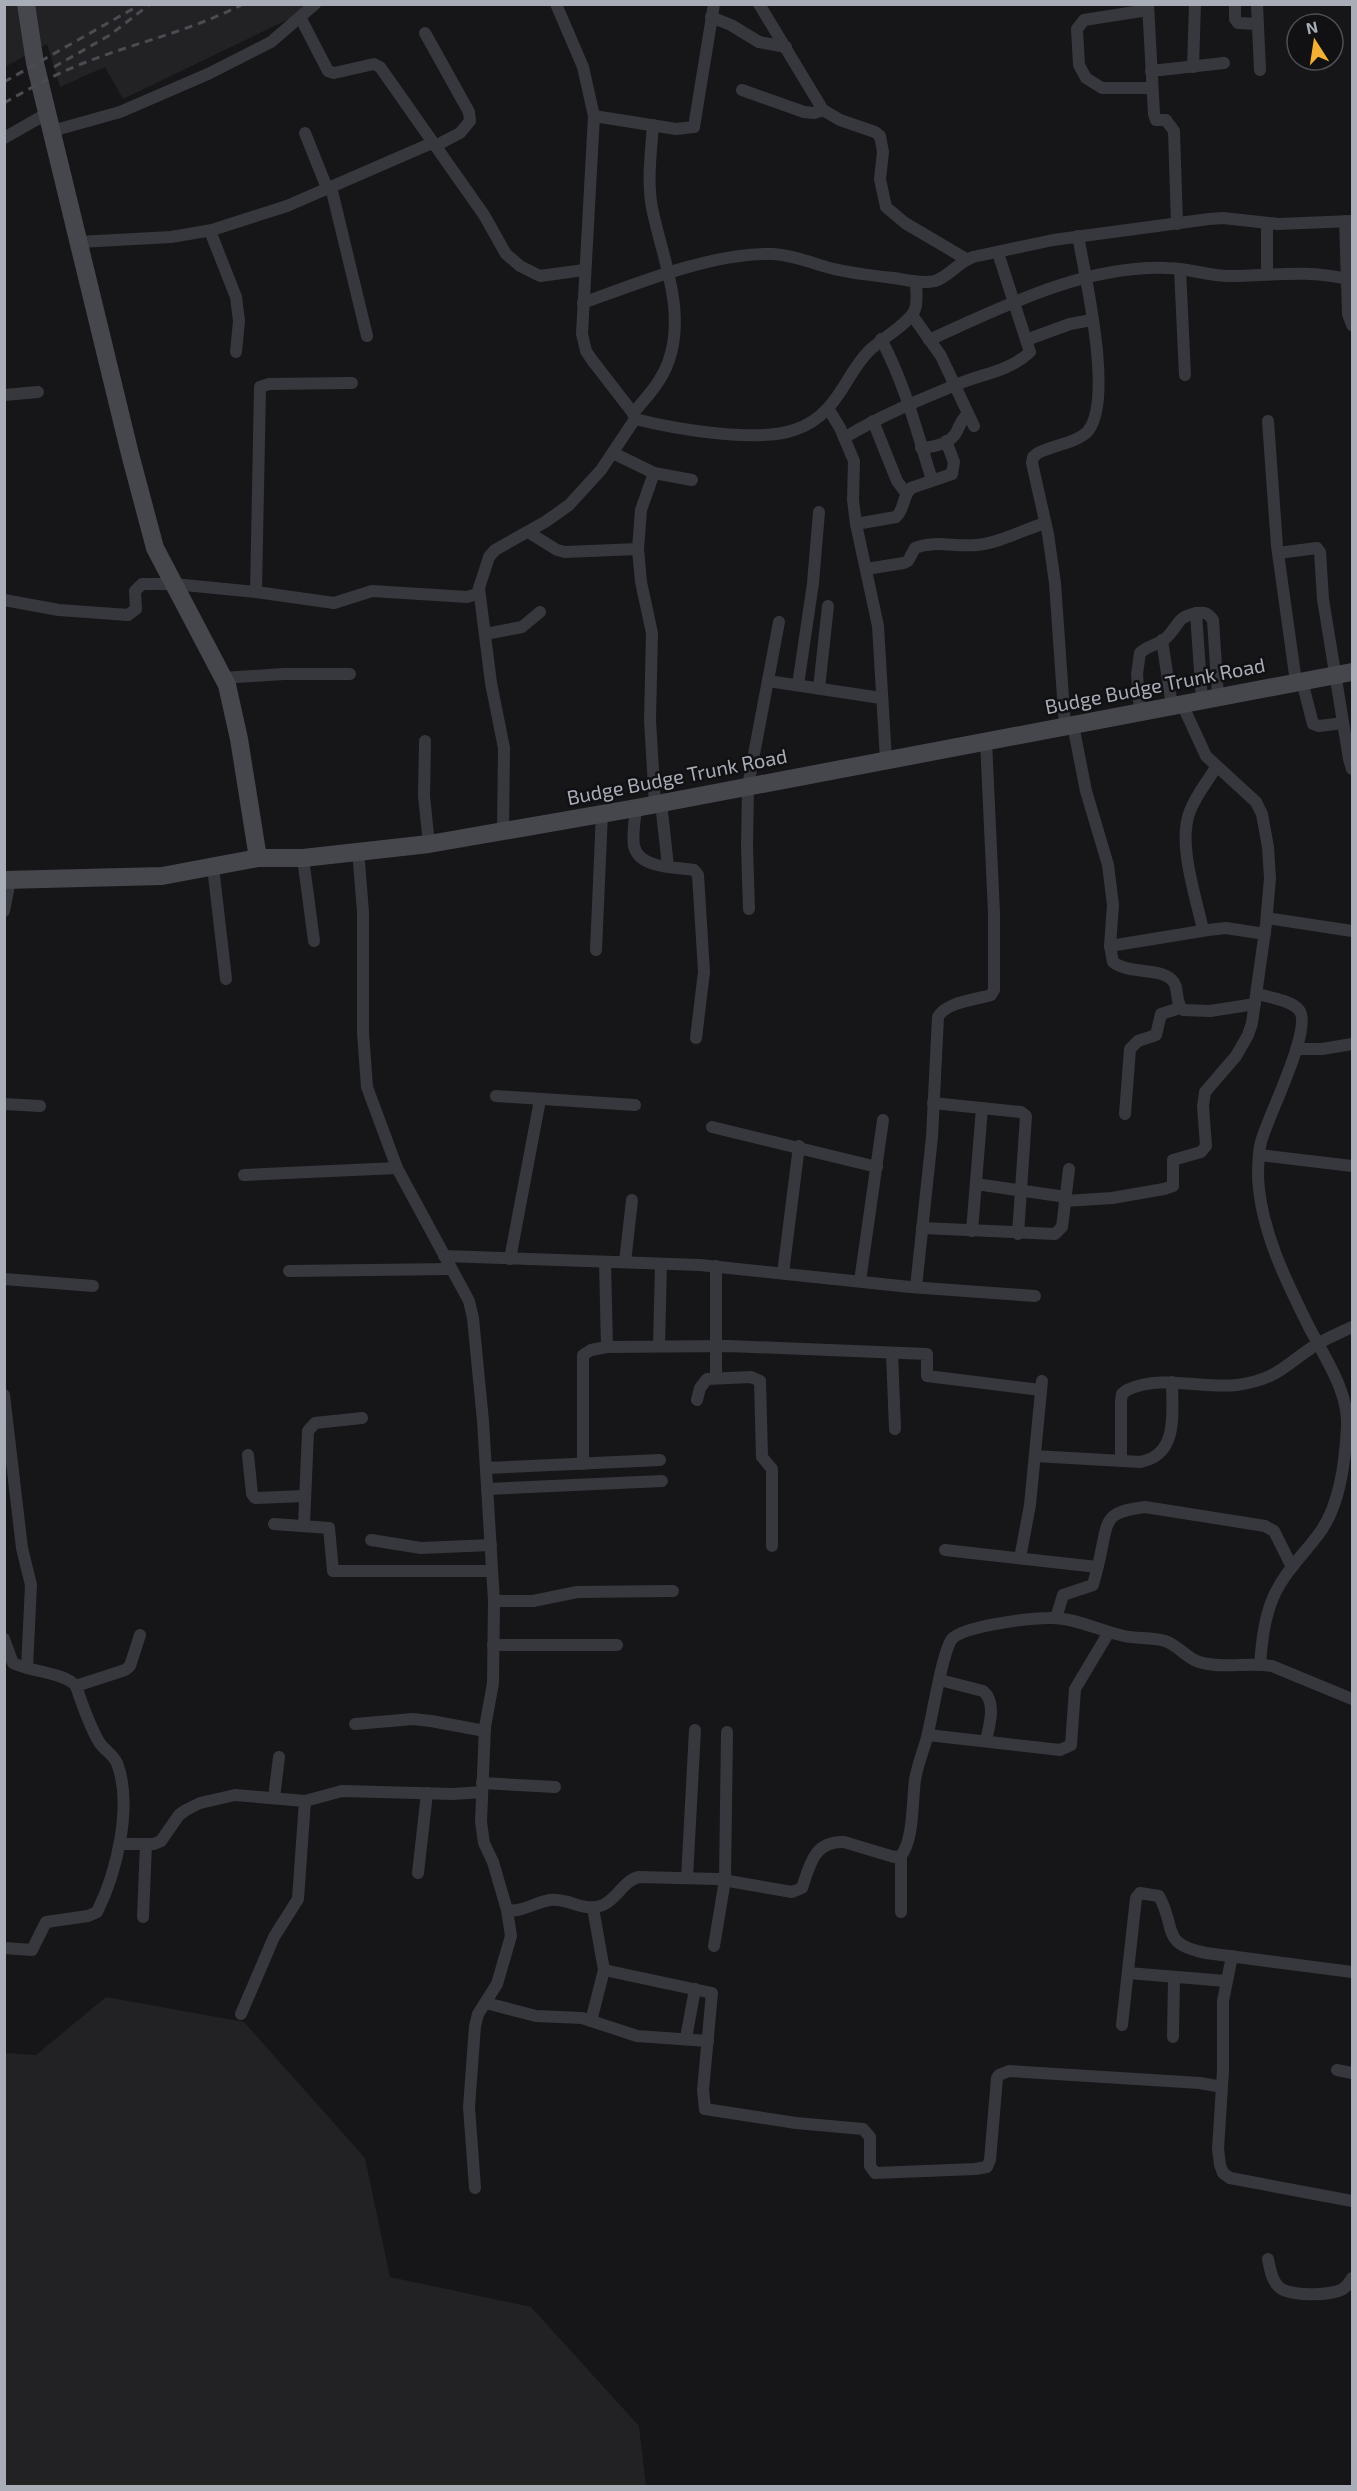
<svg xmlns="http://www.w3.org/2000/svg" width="1357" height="2491" font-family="'Exo 2',sans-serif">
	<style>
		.built { fill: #222225 }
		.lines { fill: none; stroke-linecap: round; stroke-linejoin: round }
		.street { stroke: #37383d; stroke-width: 12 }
		.secondary { stroke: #45474d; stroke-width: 18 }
		.rail { stroke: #4a4c52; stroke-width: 3; stroke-dasharray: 8 6; stroke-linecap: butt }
		.labels { text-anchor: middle; stroke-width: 5; stroke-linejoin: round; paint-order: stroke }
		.street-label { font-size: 20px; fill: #a8adb8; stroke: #111113 }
	</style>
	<rect width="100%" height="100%" fill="#161618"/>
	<g class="built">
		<polygon points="5,5 318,5 123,99 105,67 60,87 47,44 5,67"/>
		<polygon points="106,1997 244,2022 365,2158 390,2277 531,2307 639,2426 646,2486 5,2486 5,2053 36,2055"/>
	</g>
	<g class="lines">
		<g class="street">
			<polyline points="759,4 823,110 840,120 875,132 880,136 883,152 880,179 886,207 905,223 966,259"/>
			<polyline points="1148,4 1154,114 1156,120 1166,120 1174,131 1177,224"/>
			<polyline points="1235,4 1235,19 1238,23 1257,24"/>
			<polyline points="1257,4 1260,70"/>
			<polyline points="1148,10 1084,20 1077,29 1079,65 1086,78 1102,88 1152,88"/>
			<polyline points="300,17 328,71 334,73 374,64 380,67 484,215 506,254 520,266 540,276 584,270"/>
			<polyline points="711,17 731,25 759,42 786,47"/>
			<polyline points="425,33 469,112 470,121 460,133 435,146"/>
			<polyline points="1193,67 1195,4"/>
			<polyline points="1151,71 1224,63"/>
			<polyline points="742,90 804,112 814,113 823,110"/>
			<polyline points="594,116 676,129 694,127 714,4"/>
			<polyline points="52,131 120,112 208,74 271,42 315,4"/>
			<polyline points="305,133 327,188"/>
			<polyline points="4,138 48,113"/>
			<polyline points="331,187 367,336"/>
			<polyline points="1345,221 1348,314 1352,325"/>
			<polyline points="210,231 236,297 239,321 236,352"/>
			<polyline points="79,242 171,237 212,230 287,206 432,143"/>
			<polyline points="1180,269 1185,375"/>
			<polyline points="1267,274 1267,223"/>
			<path d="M583,303C638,283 714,252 773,254C797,255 817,266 839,270C857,274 876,276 894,278C907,280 922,284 935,281C950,276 958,262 973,257L1053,240L1209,219L1223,218L1278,224L1352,221"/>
			<polyline points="912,315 941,356 974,426"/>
			<path d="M881,339C905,384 917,432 932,480"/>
			<path d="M929,340C1002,307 1084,265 1167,268C1188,268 1208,276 1229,276C1273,276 1303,269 1347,279"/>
			<polyline points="1026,340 1070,324 1092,320"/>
			<polyline points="4,395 38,392"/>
			<polyline points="828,408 840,428 854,461 853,500 856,524 878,626 886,760"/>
			<path d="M633,413C647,397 662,381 669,360C686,310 662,257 652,208C647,181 651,152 653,125"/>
			<path d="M635,419C675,429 756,443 794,430C807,426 819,418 828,408C844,391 852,368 868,352C879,340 911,323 915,309C918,301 916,290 916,282"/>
			<polyline points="873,421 897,481 906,493"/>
			<polyline points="1268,421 1277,546 1296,682"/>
			<path d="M844,438C880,416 919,400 958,384C982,374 1010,371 1030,352L998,253"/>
			<path d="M921,448C934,447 951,444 957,431C961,423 961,420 968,414"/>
			<polyline points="613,453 654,473 692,480"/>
			<polyline points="654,473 641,510 638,549 641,582 652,633 650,720 655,804"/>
			<path d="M856,524L896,517C905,509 902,497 911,488L952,474L954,462L946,441"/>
			<polyline points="528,532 557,550 565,552 638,549"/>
			<polyline points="1278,553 1317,548 1320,552 1323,599 1349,759 1352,769"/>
			<path d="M866,569L904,563L908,561L915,548C935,540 955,547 976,545C999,543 1023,530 1045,523"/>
			<polyline points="479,588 491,683 504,748 503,832"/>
			<polyline points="256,592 260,387 269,384 352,383"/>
			<polyline points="4,600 59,610 128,615 136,609 135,591 142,584 174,584 256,592 334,603 372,591 467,597 477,594 489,557 495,550 545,522 569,505 601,470 635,419 633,413 592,360 586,351 582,334 594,116 583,67 556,4"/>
			<polyline points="1196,613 1202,700"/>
			<polyline points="485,634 522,627 540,612"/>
			<polyline points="1162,640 1172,706"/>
			<polyline points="223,678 284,674 350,674"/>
			<polyline points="768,681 881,698"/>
			<polyline points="1302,681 1313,724 1319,726 1343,723"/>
			<polyline points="798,685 813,583 819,512"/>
			<polyline points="819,688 828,606"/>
			<path d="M1140,712L1137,674L1140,653C1147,646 1157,645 1165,639C1179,627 1175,617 1197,613C1205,612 1208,613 1213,620L1218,697"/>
			<path d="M1073,725L1086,791L1108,865L1113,905L1110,946L1113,962C1130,975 1159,967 1172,980C1180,987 1174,1002 1183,1010L1210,1011L1255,1004"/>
			<path d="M1065,726L1055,583L1048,534L1032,463L1033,457L1038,453C1053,445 1077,443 1088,431C1114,399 1085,276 1078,236"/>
			<polyline points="425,741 424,796 429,844"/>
			<polyline points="661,803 668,866"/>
			<path d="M636,808C635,820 632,835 634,846C639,869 676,867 694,870L698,875L704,972L696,1038"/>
			<polyline points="358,850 363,912 363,1033 367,1087 397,1168 469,1301 473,1318 483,1421 494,1601 493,1683 485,1727 481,1822 484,1843 493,1862 507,1910 511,1936 497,1984 478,2014 475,2026 469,2107 475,2188"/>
			<polyline points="303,858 314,941"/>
			<polyline points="213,867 226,979"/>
			<polyline points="749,909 747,847 748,786 779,622"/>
			<polyline points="4,911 10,880"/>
			<polyline points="1267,918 1352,931"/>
			<path d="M1203,930C1196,897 1177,843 1190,811C1196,795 1208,781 1216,767"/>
			<polyline points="1110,946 1208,930 1226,928 1265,934"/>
			<polyline points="596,950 602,813"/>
			<path d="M1257,994C1268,997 1291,1000 1299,1010C1314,1027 1267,1118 1261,1142C1258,1153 1258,1166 1258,1178C1261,1231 1286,1281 1309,1327C1325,1358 1349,1392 1347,1427C1345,1462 1340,1507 1318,1535C1303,1555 1283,1574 1273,1598C1264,1619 1262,1641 1260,1664"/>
			<polyline points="1296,1049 1322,1049 1352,1044"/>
			<polyline points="496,1096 635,1105"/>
			<polyline points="933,1103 1021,1112 1026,1116 1018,1234"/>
			<polyline points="4,1104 40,1106"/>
			<polyline points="1125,1114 1130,1049 1138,1041 1156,1035 1161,1014 1180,1008"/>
			<polyline points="712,1127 877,1167"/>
			<polyline points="1259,1155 1352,1166"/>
			<polyline points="244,1175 397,1168"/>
			<polyline points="976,1184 1066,1197"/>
			<polyline points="1065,1201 1112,1198 1164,1189 1173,1186 1173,1160 1201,1152 1206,1146 1203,1106 1205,1092 1236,1056 1248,1035 1252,1023 1266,924 1270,878 1268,847 1262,814 1256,802 1206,756 1182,704"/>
			<polyline points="922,1228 1055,1234 1062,1227 1069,1169"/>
			<polyline points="972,1231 982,1108"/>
			<polyline points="444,1256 700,1265 910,1287 1035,1296"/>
			<polyline points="510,1259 540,1100"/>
			<polyline points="605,1262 607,1347"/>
			<polyline points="625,1262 632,1200"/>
			<polyline points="289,1271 451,1269"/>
			<polyline points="783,1273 799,1146"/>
			<polyline points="4,1279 93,1286"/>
			<polyline points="860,1281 883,1120"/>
			<path d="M916,1287L932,1137L938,1017C946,1002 975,1000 991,995L994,990V913L986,741"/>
			<polyline points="659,1346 661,1264"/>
			<polyline points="892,1353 895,1429"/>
			<polyline points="716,1378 716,1266"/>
			<polyline points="4,1395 22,1548 31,1585 27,1668"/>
			<polyline points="697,1400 700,1388 707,1379 751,1377 760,1381 762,1457 772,1469 772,1546"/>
			<polyline points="248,1455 252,1494 255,1498 305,1496"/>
			<path d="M1035,1456L1140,1462C1179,1455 1172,1413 1172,1382"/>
			<path d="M1121,1461V1401L1122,1394L1127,1390C1162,1374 1200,1389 1237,1385C1280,1379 1286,1363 1319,1343C1330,1337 1341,1332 1352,1327"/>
			<polyline points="583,1464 583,1355 591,1350 607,1347 728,1346 927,1354 927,1376 1041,1390"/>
			<polyline points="486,1468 660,1460"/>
			<polyline points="487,1489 662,1481"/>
			<polyline points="274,1524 329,1528 333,1571 492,1571"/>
			<polyline points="304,1525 308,1431 315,1423 362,1418"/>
			<polyline points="371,1540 421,1548 491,1545"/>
			<polyline points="945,1550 1097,1567"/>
			<polyline points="1020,1558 1030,1505 1042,1381"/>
			<polyline points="494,1601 533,1601 577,1592 673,1591"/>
			<path d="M1056,1618L1063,1595L1093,1585C1096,1574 1099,1563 1101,1552C1108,1518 1106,1512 1145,1507L1265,1526L1274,1531L1292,1567"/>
			<path d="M4,1639L13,1663C30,1672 64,1672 76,1686C82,1704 89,1725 99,1742C104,1750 113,1754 117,1763C133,1805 117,1872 97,1912L88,1916L46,1922L32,1950L4,1948"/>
			<polyline points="493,1645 617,1645"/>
			<path d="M940,1680L983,1691C997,1702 989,1726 986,1741"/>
			<polyline points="76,1686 125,1670 130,1666 140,1635"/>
			<polyline points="355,1724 413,1719 431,1721 485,1731"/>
			<polyline points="928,1735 1060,1750 1071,1745 1075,1689 1109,1632"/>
			<polyline points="482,1783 555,1787"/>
			<polyline points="274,1798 279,1757"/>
			<polyline points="120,1844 154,1844 161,1841 179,1815 186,1810 200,1803 235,1795 305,1801 342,1791 453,1794 482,1792"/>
			<polyline points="901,1856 901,1912"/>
			<polyline points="418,1873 427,1793"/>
			<polyline points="687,1878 695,1730"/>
			<polyline points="593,1908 604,1970 712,1993 703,2090 705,2109 796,2123 863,2129 870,2137 870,2166 875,2173 975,2169 987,2167 990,2160 997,2078 999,2075 1009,2071 1200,2083 1222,2087"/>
			<path d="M507,1910C525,1913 540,1898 557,1900C573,1901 586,1912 603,1905C617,1899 624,1880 639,1877L717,1879L792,1892L802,1888C810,1864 814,1841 844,1842L894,1857L901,1856C914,1839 912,1801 915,1780C917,1767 922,1754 926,1741C932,1720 942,1651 952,1639C963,1626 1031,1618 1049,1618C1074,1617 1100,1631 1124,1636C1137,1639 1152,1637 1165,1641C1178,1645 1186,1658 1199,1662C1221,1669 1249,1662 1272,1666L1352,1699"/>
			<polyline points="143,1917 146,1844"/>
			<polyline points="714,1946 725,1880 727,1732"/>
			<polyline points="1232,1956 1223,2001 1223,2071 1218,2149 1220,2165 1223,2173 1230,2178 1352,2201"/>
			<polyline points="1128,1973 1226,1981"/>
			<polyline points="486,2003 536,2016 582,2018 637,2036 708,2041"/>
			<polyline points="241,2014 274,1937 298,1899 305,1801"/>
			<polyline points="591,2021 604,1970"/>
			<path d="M1122,2025L1136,1898L1140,1893L1159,1896C1177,1929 1160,1944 1206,1953L1352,1972"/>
			<polyline points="1173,2037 1174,1977"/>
			<polyline points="686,2038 695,1989"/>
			<polyline points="1337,2070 1352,2073"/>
			<path d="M1268,2259C1270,2268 1271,2279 1278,2286C1287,2297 1331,2296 1343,2289C1347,2286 1350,2282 1352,2278"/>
		</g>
		<g class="secondary">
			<polyline points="26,4 35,63 130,454 155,548 227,685 239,739 258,858"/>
			<polyline points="4,880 162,876 258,858 303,858 429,844 636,808 1352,672"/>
		</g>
		<g class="rail">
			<polyline points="54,67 110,35 150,4"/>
			<polyline points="4,82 136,7"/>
			<path d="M4,103C27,90 50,77 74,67C131,43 187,33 243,4"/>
		</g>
	</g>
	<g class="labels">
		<g class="street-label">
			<text transform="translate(1155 686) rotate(-11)" y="7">Budge Budge Trunk Road</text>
			<text transform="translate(677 777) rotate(-11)" y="7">Budge Budge Trunk Road</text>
		</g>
	</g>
	<rect width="1357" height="2491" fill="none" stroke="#a8adb8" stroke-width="12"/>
	<g transform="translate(1315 42) rotate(348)"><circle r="28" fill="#111113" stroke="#4d4f55" stroke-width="1.5"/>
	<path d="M0-4.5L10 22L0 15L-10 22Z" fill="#f2b134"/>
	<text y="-9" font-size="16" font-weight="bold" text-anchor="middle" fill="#a8adb8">N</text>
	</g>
</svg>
